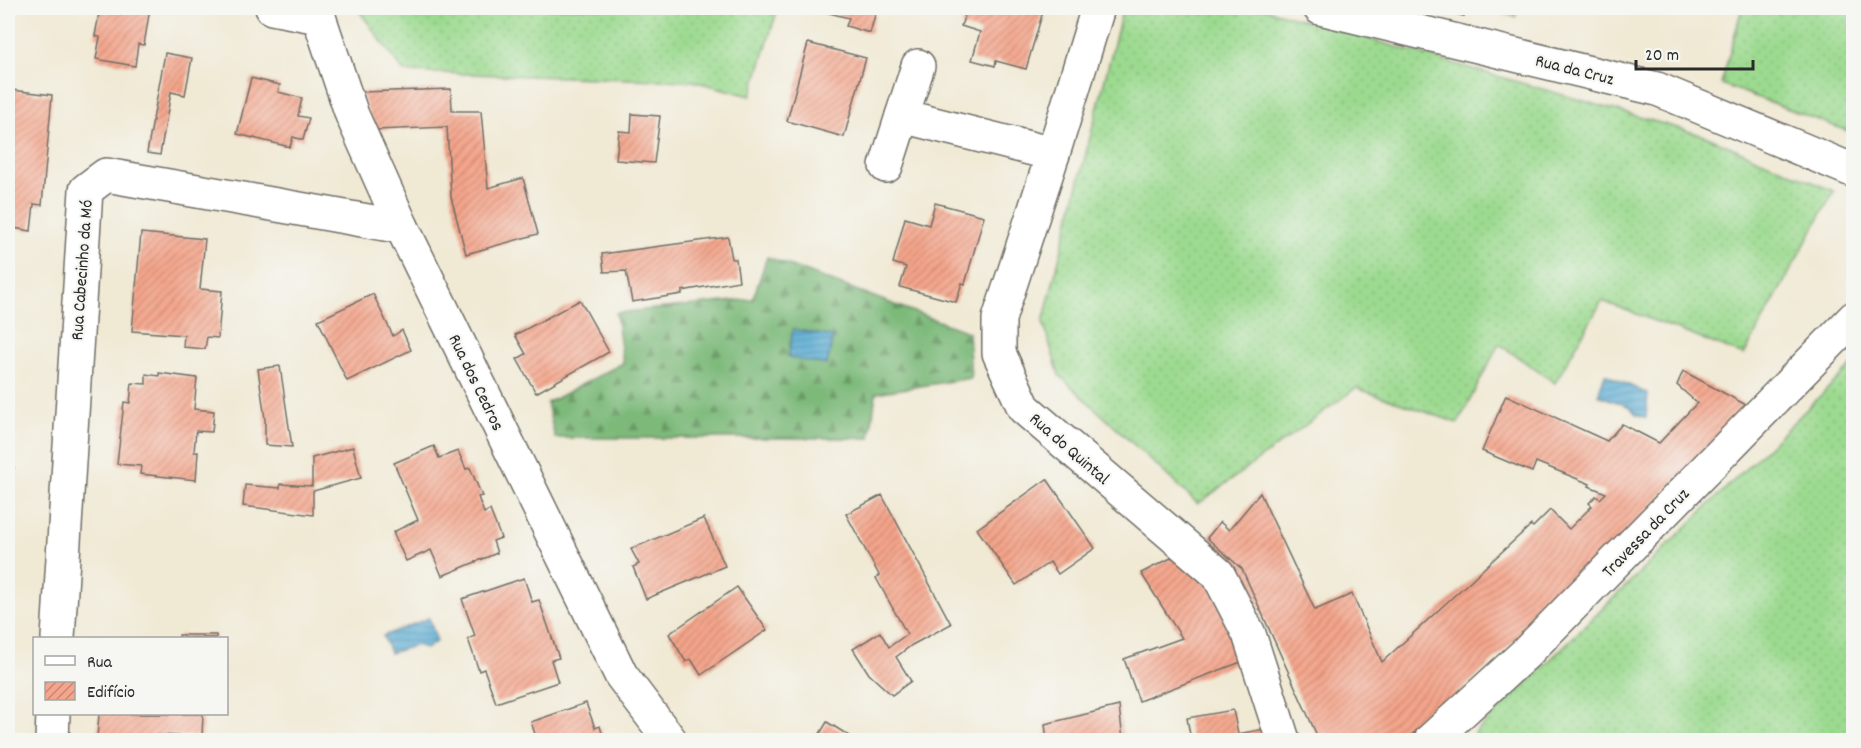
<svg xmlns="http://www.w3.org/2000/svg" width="1861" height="748" font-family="Dekko,sans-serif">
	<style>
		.grass { fill: url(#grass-dots); stroke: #64825e; stroke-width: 1.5 }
		.forest { fill: url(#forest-firs); stroke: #547252; stroke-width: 1.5 }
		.water { fill: url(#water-rules); stroke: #426b7f; stroke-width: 1.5 }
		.building { fill: url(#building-hatch) }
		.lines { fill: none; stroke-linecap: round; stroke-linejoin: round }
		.minor-casing { stroke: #706e66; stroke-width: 36 }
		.minor { stroke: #fff; stroke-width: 33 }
		.labels { text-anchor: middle; stroke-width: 4.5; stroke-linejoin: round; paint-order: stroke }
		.street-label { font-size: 18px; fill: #2b2b2b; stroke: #f6f6f2 }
	</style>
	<defs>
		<pattern id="grass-dots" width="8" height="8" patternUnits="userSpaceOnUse" patternTransform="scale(1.5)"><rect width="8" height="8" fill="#9cda90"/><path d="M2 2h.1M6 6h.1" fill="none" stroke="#87bb7c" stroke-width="1.8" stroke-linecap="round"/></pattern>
		<pattern id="forest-firs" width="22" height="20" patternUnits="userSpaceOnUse" patternTransform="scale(1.5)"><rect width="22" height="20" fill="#7dba7a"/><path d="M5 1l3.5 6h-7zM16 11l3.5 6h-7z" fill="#679764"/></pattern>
		<pattern id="water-rules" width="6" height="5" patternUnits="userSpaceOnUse" patternTransform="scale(1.5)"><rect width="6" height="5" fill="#58abd3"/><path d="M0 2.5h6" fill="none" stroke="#498bab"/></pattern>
		<pattern id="building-hatch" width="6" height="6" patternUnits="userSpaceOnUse" patternTransform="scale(1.5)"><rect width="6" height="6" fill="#f5a58b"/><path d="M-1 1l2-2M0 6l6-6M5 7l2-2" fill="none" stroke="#c78772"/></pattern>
	</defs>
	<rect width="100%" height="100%" fill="#f6f6f2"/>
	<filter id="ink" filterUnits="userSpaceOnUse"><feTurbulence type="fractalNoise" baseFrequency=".0167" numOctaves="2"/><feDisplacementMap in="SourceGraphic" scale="12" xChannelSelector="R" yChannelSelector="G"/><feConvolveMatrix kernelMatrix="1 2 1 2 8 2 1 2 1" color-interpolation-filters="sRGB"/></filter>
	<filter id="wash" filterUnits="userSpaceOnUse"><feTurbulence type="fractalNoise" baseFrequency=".008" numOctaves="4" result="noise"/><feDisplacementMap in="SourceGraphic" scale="24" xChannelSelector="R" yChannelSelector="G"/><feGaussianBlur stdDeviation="1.35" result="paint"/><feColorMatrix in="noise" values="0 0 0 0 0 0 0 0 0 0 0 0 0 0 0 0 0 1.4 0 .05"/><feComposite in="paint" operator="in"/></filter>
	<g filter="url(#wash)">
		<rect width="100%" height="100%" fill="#f0e9d4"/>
		<g class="grass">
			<polygon points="357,8 778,8 751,96 693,81 404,72"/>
			<polygon points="1123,8 1262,8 1705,136 1834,191 1744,355 1602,301 1555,383 1499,344 1458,423 1356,388 1198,504 1059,375 1043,322"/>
			<polygon points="1485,8 1518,8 1515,17"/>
			<polygon points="1742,8 1853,8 1853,133 1721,84"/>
			<polygon points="1853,364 1853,740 1468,740"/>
		</g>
		<polygon class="forest" points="767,257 968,332 971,378 876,393 870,438 555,438 547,403 623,363 616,313 753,299"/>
		<g class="water">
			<polygon points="793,329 833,337 827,365 788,358"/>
			<polygon points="1605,374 1648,394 1646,418 1636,414 1630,407 1598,395"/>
			<polygon points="429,618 437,641 426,649 417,645 390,653 383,636"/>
		</g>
		<g id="blocks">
			<g class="building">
				<polygon points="100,8 150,8 144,45 138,44 135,66 96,59 100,37 95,36"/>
				<polygon points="822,8 877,8 870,33 846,26 849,18 821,11"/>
				<polygon points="967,8 1044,8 1026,69 996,61 995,66 972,60 980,32 961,26"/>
				<polygon points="1433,8 1466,8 1464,16"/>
				<polygon points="808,43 866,58 844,137 787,121"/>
				<polygon points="165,53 192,58 185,95 171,92 160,155 147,153"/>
				<polygon points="251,78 280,85 278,92 302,98 298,116 309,118 303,140 293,137 290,147 237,134"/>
				<polygon points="451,89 452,111 481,111 488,188 523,178 538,234 466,254 451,197 447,127 375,130 361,92"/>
				<polygon points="12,90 52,95 42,205 34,204 31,231 8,227 8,100 10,100"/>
				<polygon points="632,114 660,116 654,163 616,160 619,131 631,132"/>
				<polygon points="935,203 984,216 965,284 962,283 956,302 900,287 906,267 893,263 905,218 929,225"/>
				<polygon points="141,233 205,239 200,289 222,291 218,338 207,337 205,349 183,347 184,335 132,331"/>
				<polygon points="728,237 732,259 736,259 739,281 682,291 682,294 632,302 626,271 604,272 602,254"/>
				<polygon points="373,294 393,336 402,330 411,350 347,381 318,320"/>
				<polygon points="580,300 609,352 536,393 517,359 526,354 515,335"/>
				<polygon points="280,366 292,447 265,445 265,419 258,369"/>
				<polygon points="1683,371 1748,406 1582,580 1406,740 1319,740 1242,569 1207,538 1220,522 1229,530 1260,493 1315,610 1352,594 1382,662 1531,525 1533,527 1550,510 1569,529 1592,506 1589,503 1596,496 1600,499 1606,493 1589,486 1590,484 1536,462 1532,472 1482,451 1506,395 1607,441 1622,424 1659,443 1697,403 1677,385"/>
				<polygon points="159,373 197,378 194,409 214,411 212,432 196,431 194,452 198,452 196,480 140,474 141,466 117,464 124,402 130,403 132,383 146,384 146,374 159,376"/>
				<polygon points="434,446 439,458 458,451 466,469 470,468 482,496 478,497 484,513 490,510 501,538 493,541 497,553 442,576 431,550 406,561 393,532 418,520 394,463"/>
				<polygon points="353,447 361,478 313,491 313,515 243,506 245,485 280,488 280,484 312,486 312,458"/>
				<polygon points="8,463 14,468 8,476"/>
				<polygon points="1047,479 1095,548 1058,574 1050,562 1016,585 977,529"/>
				<polygon points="882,495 951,624 912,645 896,657 911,681 892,695 869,674 853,649 880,632 889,647 907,634 876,578 879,575 846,514"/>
				<polygon points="704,518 725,566 646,599 633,567 639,564 631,549"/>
				<polygon points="1179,554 1214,590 1241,662 1139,701 1124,659 1182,638 1141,573"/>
				<polygon points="524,578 532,602 539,600 559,658 551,660 558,682 496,703 484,669 479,671 468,639 475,636 462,599"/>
				<polygon points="737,587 767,630 701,675 691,659 686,662 669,634"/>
				<rect x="179" y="635" width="37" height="3"/>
				<polygon points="586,703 595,728 600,726 604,740 537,740 531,722"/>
				<polygon points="1119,706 1123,740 1047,740 1045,724"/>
				<polygon points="1233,710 1238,734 1264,729 1267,740 1191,740 1187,718"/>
				<polygon points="99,714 203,714 202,737 158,735 157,740 97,738"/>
				<polygon points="827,722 856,740 816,740"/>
			</g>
		</g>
	</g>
	<g filter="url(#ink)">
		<use href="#blocks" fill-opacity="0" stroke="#706e66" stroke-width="1.5"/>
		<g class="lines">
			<defs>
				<g id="minor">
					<polyline points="272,8 319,17"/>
					<polyline points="319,8 319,17 352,115 402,227 621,675 670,740"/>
					<polyline points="1098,8 1053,154 999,319 999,353 1024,408 1218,574 1249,634 1283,740"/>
					<polyline points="1320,8 1657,89 1854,171"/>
					<polyline points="902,116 1053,154"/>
					<polyline points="886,166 918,66"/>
					<polyline points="58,638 86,190 106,175 402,227"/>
					<polyline points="52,740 53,714"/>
					<polyline points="1431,740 1526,653 1854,318"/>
				</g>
			</defs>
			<use href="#minor" class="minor-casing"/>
			<use href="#minor" class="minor"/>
		</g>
	</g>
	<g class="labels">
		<g class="street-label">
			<text transform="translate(1575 69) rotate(14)" y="6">Rua da Cruz</text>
			<text transform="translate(81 270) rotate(-86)" y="6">Rua Cabecinho da Mó</text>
			<text transform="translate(477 382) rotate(64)" y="6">Rua dos Cedros</text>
			<text transform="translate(1070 448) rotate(41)" y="6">Rua do Quintal</text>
			<text transform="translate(1645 532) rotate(-46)" y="6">Travessa da Cruz</text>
		</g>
	</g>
	<rect width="1861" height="748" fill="none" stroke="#f6f6f2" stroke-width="30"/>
	<rect x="33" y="637" width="195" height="78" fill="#f6f6f2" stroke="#a5a5a2" stroke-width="1.5"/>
	<rect x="45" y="656" width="30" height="9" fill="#ffffff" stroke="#a5a5a2" stroke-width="1.5"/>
	<text x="87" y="667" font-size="18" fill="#2b2b2b">Rua</text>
	<rect x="45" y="682" width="30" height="18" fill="url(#building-hatch)" stroke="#a5a5a2" stroke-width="1.5"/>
	<text x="87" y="697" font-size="18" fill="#2b2b2b">Edifício</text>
	<path d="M1636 60v9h117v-9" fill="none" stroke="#2b2b2b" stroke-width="3"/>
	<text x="1645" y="60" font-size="18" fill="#2b2b2b" stroke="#f6f6f2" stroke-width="4.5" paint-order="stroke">20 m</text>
</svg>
